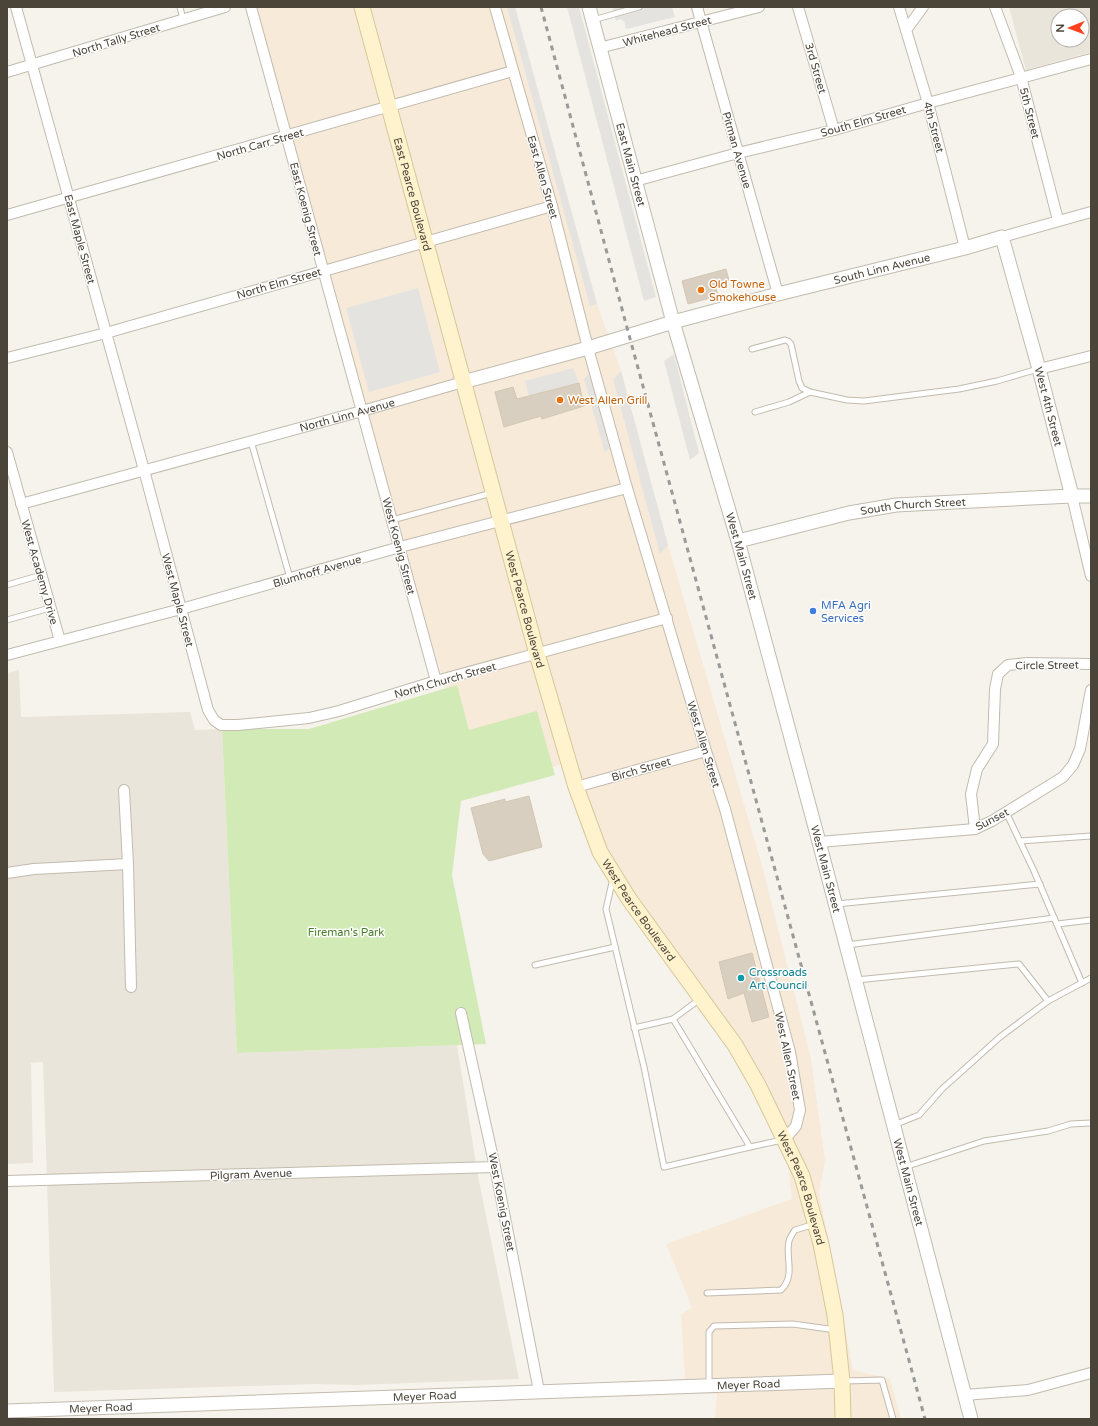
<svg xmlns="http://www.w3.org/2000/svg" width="1098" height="1426" font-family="'Varela Round',sans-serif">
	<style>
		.residential { fill: #eae5da; fill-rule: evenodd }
		.commercial { fill: #f7ead8 }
		.green { fill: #d2eab5 }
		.parking { fill: #e5e3e0 }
		.building { fill: #d8cfc1; stroke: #d3c7b4 }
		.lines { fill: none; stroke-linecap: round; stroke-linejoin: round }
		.service-casing { stroke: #c2bbae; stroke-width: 7 }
		.minor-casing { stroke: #c2bbae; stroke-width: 12 }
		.tertiary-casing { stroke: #c2bbae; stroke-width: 15 }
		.secondary-casing { stroke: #d6c79b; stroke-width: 17 }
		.service { stroke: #fff; stroke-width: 5 }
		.minor { stroke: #fff; stroke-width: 10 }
		.tertiary { stroke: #fff; stroke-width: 13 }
		.secondary { stroke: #fff3cd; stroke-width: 15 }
		.rail { stroke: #9a9a9a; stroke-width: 3; stroke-dasharray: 5 5; stroke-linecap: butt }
		.food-dot { fill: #e8710a; stroke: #fff; stroke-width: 1.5 }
		.shop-dot { fill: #3f7fe0; stroke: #fff; stroke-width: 1.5 }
		.culture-dot { fill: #0f9aa8; stroke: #fff; stroke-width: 1.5 }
		.labels { text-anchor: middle; stroke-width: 3; stroke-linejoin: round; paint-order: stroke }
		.street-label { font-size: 11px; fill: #4b4439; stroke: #fff }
		.food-label { font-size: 11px; fill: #c56008; stroke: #fff; text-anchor: start }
		.shop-label { font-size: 11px; fill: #366cbe; stroke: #fff; text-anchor: start }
		.park-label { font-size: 11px; fill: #4a7f2a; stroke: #fff }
		.culture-label { font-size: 11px; fill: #0d838f; stroke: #fff; text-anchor: start }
	</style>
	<rect width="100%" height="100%" fill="#f6f3ec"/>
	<g class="residential">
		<path d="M1009,7H1091V52L1026,70ZM1058,16H1082V40H1058Z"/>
		<polygon points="19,670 21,717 190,712 195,730 222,729 237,1053 457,1045 478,1176 519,1379 356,1385 316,1384 54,1392 43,1062 31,1063 33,1163 7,1164 7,673"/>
	</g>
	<polygon class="commercial" points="251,7 515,7 597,304 621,371 668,545 763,869 811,1059 825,1161 819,1192 853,1370 890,1379 901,1419 715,1419 717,1394 686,1393 681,1315 692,1307 666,1244 792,1199 785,1139 735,1045 629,899 569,762 479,790 443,679 362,411"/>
	<polygon class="green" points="457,685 469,730 537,711 555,775 461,801 452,875 486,1044 237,1053 222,729 309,729"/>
	<g class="parking">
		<polygon points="507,7 515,7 597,304 590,306"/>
		<polygon points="567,7 579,7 656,297 644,301"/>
		<polygon points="612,7 672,7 675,17 626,29 624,21 620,19 616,21"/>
		<polygon points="418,288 440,372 369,392 346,308"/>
		<polygon points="674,354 699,453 690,460 664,361"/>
		<polygon points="573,368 579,383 529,396 525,381"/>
		<polygon points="593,371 613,445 605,453 584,379"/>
		<polygon points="621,371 668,545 660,554 613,379"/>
	</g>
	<g class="building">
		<polygon points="726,269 729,280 715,284 718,296 688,304 682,281"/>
		<polygon points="579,383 584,406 542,419 541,416 504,427 495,392 513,387 517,399"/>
		<polygon points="529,796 542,847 489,861 483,854 471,808 505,799 505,802"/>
		<polygon points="752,953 769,1017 752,1022 744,993 728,999 719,962"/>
	</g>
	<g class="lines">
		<defs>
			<g id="service">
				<polyline points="180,7 183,20"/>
				<polyline points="593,20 639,7"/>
				<polyline points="752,349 785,340 788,341 791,344 799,381 802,388 810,392 847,400 864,401 959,389 997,381 1038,369"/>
				<polyline points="755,412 789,402 810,392"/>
				<polyline points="251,441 290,578"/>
				<polyline points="392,520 492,493"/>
				<polyline points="7,585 41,575"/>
				<polyline points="7,620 50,608"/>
				<polyline points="1006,812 1034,871 1082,983"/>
				<polyline points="1020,841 1091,836"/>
				<polyline points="613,878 606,909 644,1067 664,1167 750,1147"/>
				<polyline points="836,904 1040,884"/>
				<polyline points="1057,924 1091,920"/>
				<polyline points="847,945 1054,918"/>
				<polyline points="535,965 615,947"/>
				<polyline points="856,980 1019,964 1048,1001"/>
				<polyline points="700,999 673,1019 750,1147 782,1140"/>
				<polyline points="634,1028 673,1019"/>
				<polyline points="894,1125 919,1115 942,1089 1000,1037 1048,1001 1091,978"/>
				<polyline points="905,1167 984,1141 1048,1131 1071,1124 1091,1123"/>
				<path d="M707,1293L781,1290C796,1275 785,1258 789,1241C790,1237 793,1233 795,1230L815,1224"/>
				<polyline points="844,1381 882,1380 893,1419"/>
				<polyline points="709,1384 709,1332 714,1326 793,1324 836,1330"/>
			</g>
			<g id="minor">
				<polyline points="16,7 144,470 208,710 214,720 221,725 238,725 309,718 339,711 436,681 667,618"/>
				<polyline points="251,7 436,681"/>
				<polyline points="495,7 552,206 588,348 627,488 706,751 725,809 790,1052 800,1110 796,1126 785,1139"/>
				<polyline points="697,7 778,294"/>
				<polyline points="798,7 834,130"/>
				<polyline points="899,7 928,103 965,248"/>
				<polyline points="995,7 1021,77 1058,220"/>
				<polyline points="906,30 923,7"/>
				<polyline points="599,48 759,7"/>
				<polyline points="7,72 225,7"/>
				<polyline points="635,181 738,153 834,130 928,103 1091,59"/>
				<polyline points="7,215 513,71"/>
				<polyline points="1002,237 1091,212"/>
				<polyline points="7,358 106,333 552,206"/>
				<polyline points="1039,369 1091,356"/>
				<polyline points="7,452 60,641"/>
				<polyline points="1072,496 1091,576"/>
				<path id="s1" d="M21,504L362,411L463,382"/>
				<polyline points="7,655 181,609 400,547 627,488"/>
				<polyline points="576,787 706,751"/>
				<polyline points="124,790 128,864 131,987"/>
				<polyline points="975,829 971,794 977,769 993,744 995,689 998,674 1008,665 1027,663 1091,664"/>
				<polyline points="819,842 975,829 992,821 1063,777 1073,765 1080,749 1091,690"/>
				<polyline points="7,873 34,869 128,864"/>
				<polyline points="461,1013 495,1167 539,1391"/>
				<polyline points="7,1181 495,1167"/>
				<polyline points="965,1395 1028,1390 1091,1373"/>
			</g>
			<g id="tertiary">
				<path id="s2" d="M589,7L673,322L738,541L819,842L971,1419"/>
				<path id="s3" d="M463,382L588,348L673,322L778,294L965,248L1002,237L1039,369L1072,496"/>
				<path id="s4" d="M738,541L849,513L896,505L1072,496H1091"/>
				<path id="s5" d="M7,1411L842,1381"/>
			</g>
			<g id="secondary">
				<path id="s6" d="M362,7L537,654L576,787L600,852L629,899L735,1045L758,1085L802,1176L821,1244L835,1315L842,1381L843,1419"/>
			</g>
		</defs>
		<use href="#service" class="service-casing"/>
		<use href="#minor" class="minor-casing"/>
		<use href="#tertiary" class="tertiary-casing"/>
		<use href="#secondary" class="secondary-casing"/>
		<use href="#service" class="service"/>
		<use href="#minor" class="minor"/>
		<use href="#tertiary" class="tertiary"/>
		<use href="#secondary" class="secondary"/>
		<polyline class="rail" points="541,7 629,335 925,1419"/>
	</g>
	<g class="food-dot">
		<circle cx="701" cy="290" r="4"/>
		<circle cx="560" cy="400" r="4"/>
	</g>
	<circle class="shop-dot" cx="813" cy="611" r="4"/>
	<circle class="culture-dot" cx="741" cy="978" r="4"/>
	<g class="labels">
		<g class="street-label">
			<text transform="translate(667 31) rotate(-15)" y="4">Whitehead Street</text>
			<text transform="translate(116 40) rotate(-17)" y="4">North Tally Street</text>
			<text transform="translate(816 68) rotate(74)" y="4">3rd Street</text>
			<text transform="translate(1030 113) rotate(76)" y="4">5th Street</text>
			<text transform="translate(863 121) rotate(-16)" y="4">South Elm Street</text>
			<text transform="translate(934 127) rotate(75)" y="4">4th Street</text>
			<text transform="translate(260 144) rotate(-16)" y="4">North Carr Street</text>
			<text transform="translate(737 150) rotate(74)" y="4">Pitman Avenue</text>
			<text dy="4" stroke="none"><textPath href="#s2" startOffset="163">East Main Street</textPath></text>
			<text transform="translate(543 177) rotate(74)" y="4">East Allen Street</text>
			<text dy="4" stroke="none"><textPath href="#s6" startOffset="194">East Pearce Boulevard</textPath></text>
			<text transform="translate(306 209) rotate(75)" y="4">East Koenig Street</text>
			<text transform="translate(80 239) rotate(75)" y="4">East Maple Street</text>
			<text dy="4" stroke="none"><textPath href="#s3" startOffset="434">South Linn Avenue</textPath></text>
			<text transform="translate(279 283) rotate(-16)" y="4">North Elm Street</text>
			<text dy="4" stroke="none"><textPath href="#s3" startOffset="734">West 4th Street</textPath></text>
			<text dy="4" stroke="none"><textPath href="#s1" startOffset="338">North Linn Avenue</textPath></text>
			<text dy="4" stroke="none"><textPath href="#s4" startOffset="179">South Church Street</textPath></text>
			<text transform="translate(399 546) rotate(75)" y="4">West Koenig Street</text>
			<text dy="4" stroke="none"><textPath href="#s2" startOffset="570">West Main Street</textPath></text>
			<text transform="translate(317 571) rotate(-16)" y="4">Blumhoff Avenue</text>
			<text transform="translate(40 572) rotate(74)" y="4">West Academy Drive</text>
			<text transform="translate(178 600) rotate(75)" y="4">West Maple Street</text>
			<text dy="4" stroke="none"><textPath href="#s6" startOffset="624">West Pearce Boulevard</textPath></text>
			<text transform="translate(1047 665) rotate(-1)" y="4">Circle Street</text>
			<text transform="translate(445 680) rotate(-16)" y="4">North Church Street</text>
			<text transform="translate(704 744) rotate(73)" y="4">West Allen Street</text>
			<text transform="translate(641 769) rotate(-16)" y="4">Birch Street</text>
			<text transform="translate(992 819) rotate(-27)" y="4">Sunset</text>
			<text dy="4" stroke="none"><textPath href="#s2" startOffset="894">West Main Street</textPath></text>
			<text dy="4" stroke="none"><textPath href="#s6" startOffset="948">West Pearce Boulevard</textPath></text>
			<text transform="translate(788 1056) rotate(78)" y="4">West Allen Street</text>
			<text transform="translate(251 1174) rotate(-2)" y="4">Pilgram Avenue</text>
			<text dy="4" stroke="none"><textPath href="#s2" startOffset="1218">West Main Street</textPath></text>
			<text dy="4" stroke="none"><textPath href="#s6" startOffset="1272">West Pearce Boulevard</textPath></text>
			<text transform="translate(502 1202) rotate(79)" y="4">West Koenig Street</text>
			<text dy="4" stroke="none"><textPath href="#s5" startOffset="742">Meyer Road</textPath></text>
			<text dy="4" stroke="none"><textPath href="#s5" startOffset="418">Meyer Road</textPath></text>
			<text dy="4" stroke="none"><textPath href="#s5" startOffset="94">Meyer Road</textPath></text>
		</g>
		<g class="food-label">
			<text x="709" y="288">Old Towne<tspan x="709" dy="13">Smokehouse</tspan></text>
			<text x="568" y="404">West Allen Grill</text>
		</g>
		<g class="shop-label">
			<text x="821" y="609">MFA Agri<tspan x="821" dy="13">Services</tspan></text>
		</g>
		<g class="park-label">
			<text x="346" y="936">Fireman's Park</text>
		</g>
		<g class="culture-label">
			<text x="749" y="976">Crossroads<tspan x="749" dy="13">Art Council</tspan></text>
		</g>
	</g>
	<rect width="1098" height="1426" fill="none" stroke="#4b4439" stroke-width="16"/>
	<g transform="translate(1070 28) rotate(269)"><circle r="19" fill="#ffffff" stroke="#b7b4b0"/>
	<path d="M0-3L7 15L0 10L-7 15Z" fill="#fc3f1d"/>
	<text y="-6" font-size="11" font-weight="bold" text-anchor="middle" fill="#4b4439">N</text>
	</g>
</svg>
